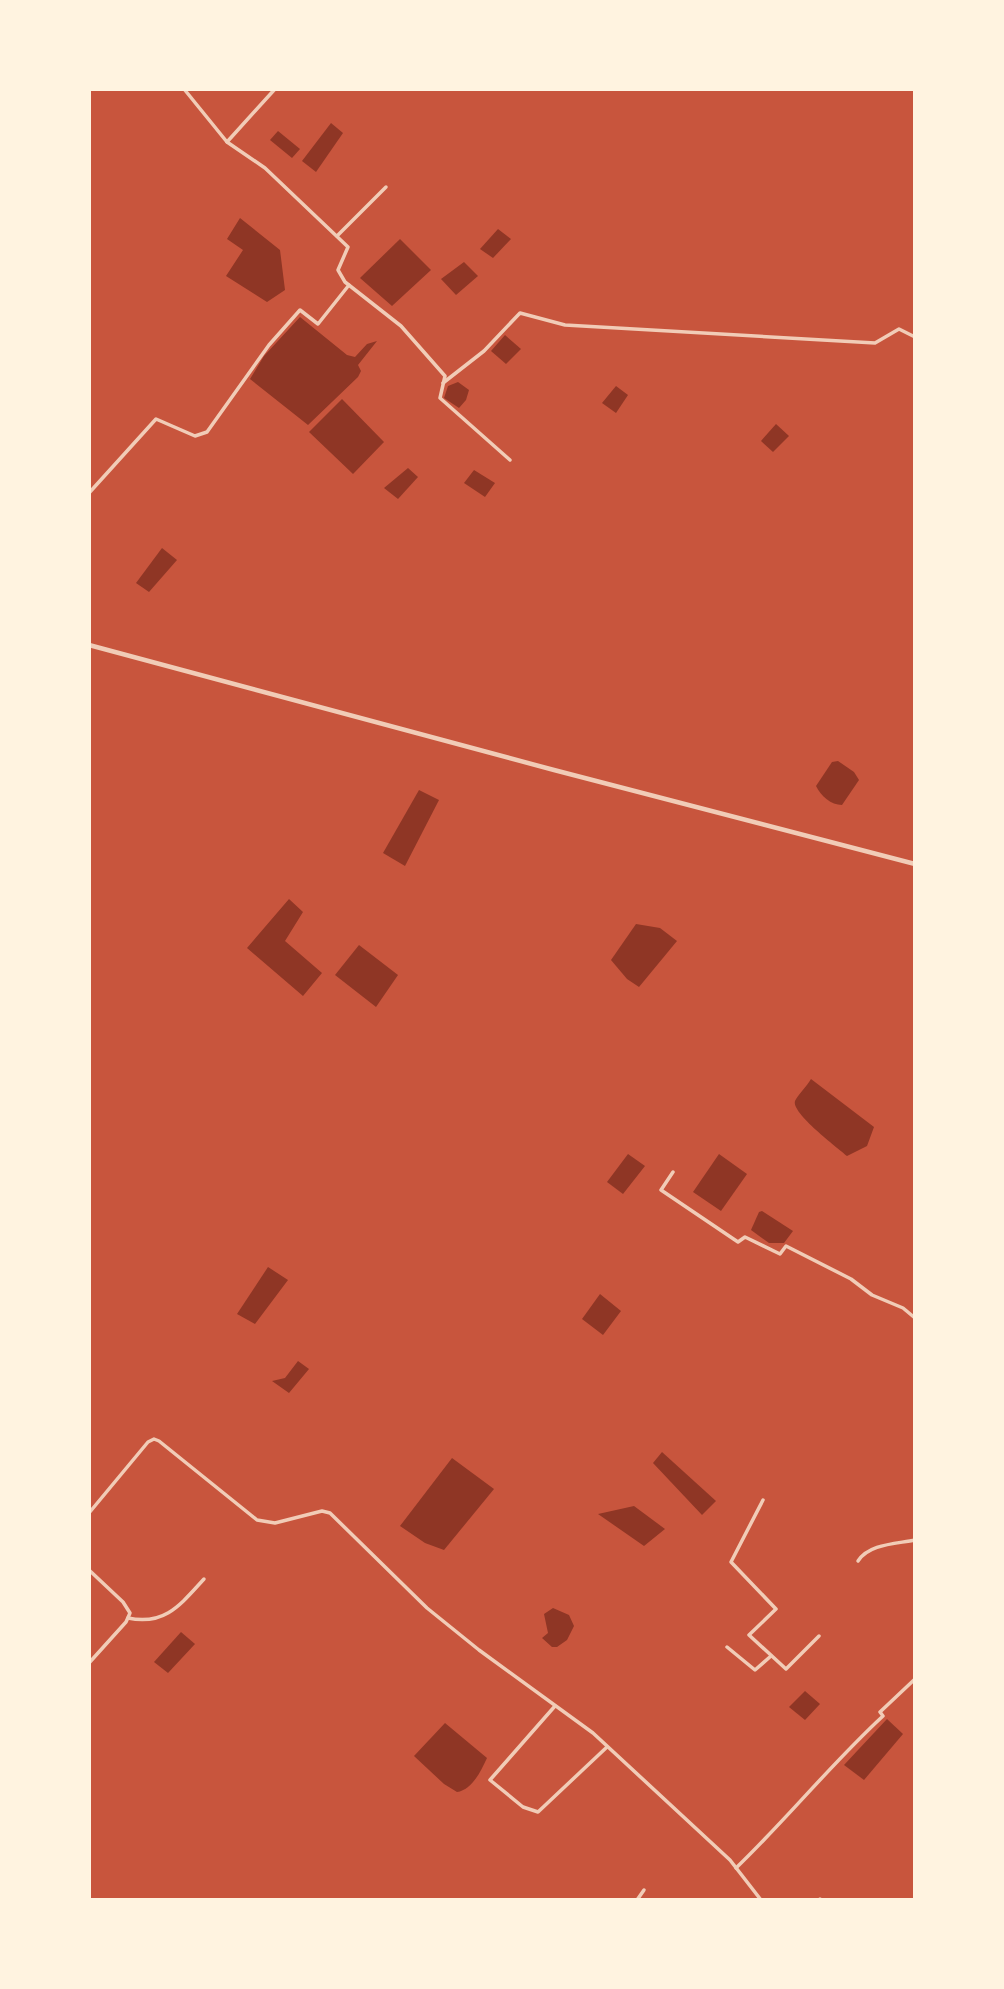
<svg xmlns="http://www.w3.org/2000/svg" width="1004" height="1989" font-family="Mulish,sans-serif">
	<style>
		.water { fill: #8f3625 }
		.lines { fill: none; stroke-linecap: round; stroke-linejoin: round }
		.minor { stroke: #f1ccb7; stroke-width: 3.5 }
		.tertiary { stroke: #f1ccb7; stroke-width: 4.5 }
	</style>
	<rect width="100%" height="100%" fill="#c8553d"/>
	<g class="water">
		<polygon points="331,123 343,133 316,172 302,161"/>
		<polygon points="278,131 300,149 292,158 270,140"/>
		<polygon points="240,218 280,250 285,290 267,302 226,276 243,250 227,239"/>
		<polygon points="498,229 511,239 493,258 480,249"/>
		<polygon points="400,239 431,270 392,306 360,278"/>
		<polygon points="464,262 478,276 456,295 441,279"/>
		<polygon points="300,317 347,355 355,357 367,344 377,341 358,365 361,371 358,377 308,425 250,379 264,356"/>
		<polygon points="505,335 521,349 506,364 491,351"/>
		<polygon points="458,382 469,390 466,400 459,408 444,398 448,386"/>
		<polygon points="616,386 628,395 616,413 602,403"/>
		<polygon points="342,399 384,442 353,474 309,432"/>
		<polygon points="776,424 789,436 773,452 761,441"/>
		<polygon points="408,468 418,477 398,499 384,488"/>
		<polygon points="474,470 495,483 485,497 464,483"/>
		<polygon points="162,548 177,560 149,592 136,583"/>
		<path d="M838,761L854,772L859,780L842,805C831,805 821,796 816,786L832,762Z"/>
		<polygon points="419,790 439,800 405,866 383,853"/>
		<polygon points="289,899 303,912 285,941 322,973 303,996 247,948"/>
		<polygon points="636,924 660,928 677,941 639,987 627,979 611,960"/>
		<polygon points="359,945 398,975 376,1007 335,975"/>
		<path d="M811,1079L874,1127L867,1146L847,1156C838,1148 791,1113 795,1101C797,1096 807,1086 811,1079Z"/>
		<polygon points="628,1154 645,1166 623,1194 607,1182"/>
		<polygon points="719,1154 747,1174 721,1211 693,1192"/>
		<polygon points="762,1211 793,1231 784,1243 769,1243 751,1230 759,1212"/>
		<polygon points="268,1267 288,1280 255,1324 237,1314"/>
		<polygon points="600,1294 621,1311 603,1335 582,1319"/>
		<polygon points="298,1361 309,1369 289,1393 272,1381 285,1378"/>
		<polygon points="662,1452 716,1501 702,1515 653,1463"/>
		<polygon points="452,1458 494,1489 444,1550 425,1543 400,1526"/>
		<polygon points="634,1506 665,1529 644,1546 598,1514"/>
		<polygon points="553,1608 569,1615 574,1626 567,1640 557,1647 552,1647 542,1638 548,1633 544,1614"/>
		<polygon points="181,1632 195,1644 168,1673 154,1662"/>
		<polygon points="805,1691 820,1704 805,1720 789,1707"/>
		<polygon points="887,1719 903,1734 864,1780 844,1765"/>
		<path d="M445,1723L487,1758C481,1771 472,1790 457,1792L444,1784L414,1756Z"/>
	</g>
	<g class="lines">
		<g class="minor">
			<polyline points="184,89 227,142 275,89"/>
			<polyline points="227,142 265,168 348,247 338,270 345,282 401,326 445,376 440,398 510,460"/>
			<polyline points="337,236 386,187"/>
			<polyline points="443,383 484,351 520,313 565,325 875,343 899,329 915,337"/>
			<polyline points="89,493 156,419 195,436 207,432 269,345 300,310 318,324 349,285"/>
			<polyline points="673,1172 661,1190 738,1242 745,1237 780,1254 786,1246 851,1279 872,1295 903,1308 915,1318"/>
			<polyline points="763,1500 731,1562 776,1609 749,1635 786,1669 819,1636"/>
			<polyline points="89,1513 148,1442 154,1439 159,1441 257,1520 275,1523 322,1511 330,1513 427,1608 479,1650 593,1733 730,1860 761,1900"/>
			<path d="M858,1561C869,1544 895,1544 915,1540"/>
			<polyline points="89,1570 123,1602 130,1613 126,1622 89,1663"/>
			<path d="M128,1618C165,1626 181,1604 204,1579"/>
			<polyline points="727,1647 755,1670 771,1656"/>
			<polyline points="555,1706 490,1780 523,1807 538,1812 607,1747"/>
			<path d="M736,1868C787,1819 831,1764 883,1716L880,1712L915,1679"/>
			<polyline points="820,1899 821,1900"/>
			<polyline points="637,1900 644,1890"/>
		</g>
		<polyline class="tertiary" points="89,645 554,770 915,864"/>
	</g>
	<rect width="1004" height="1989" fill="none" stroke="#fff3e0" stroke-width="182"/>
</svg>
